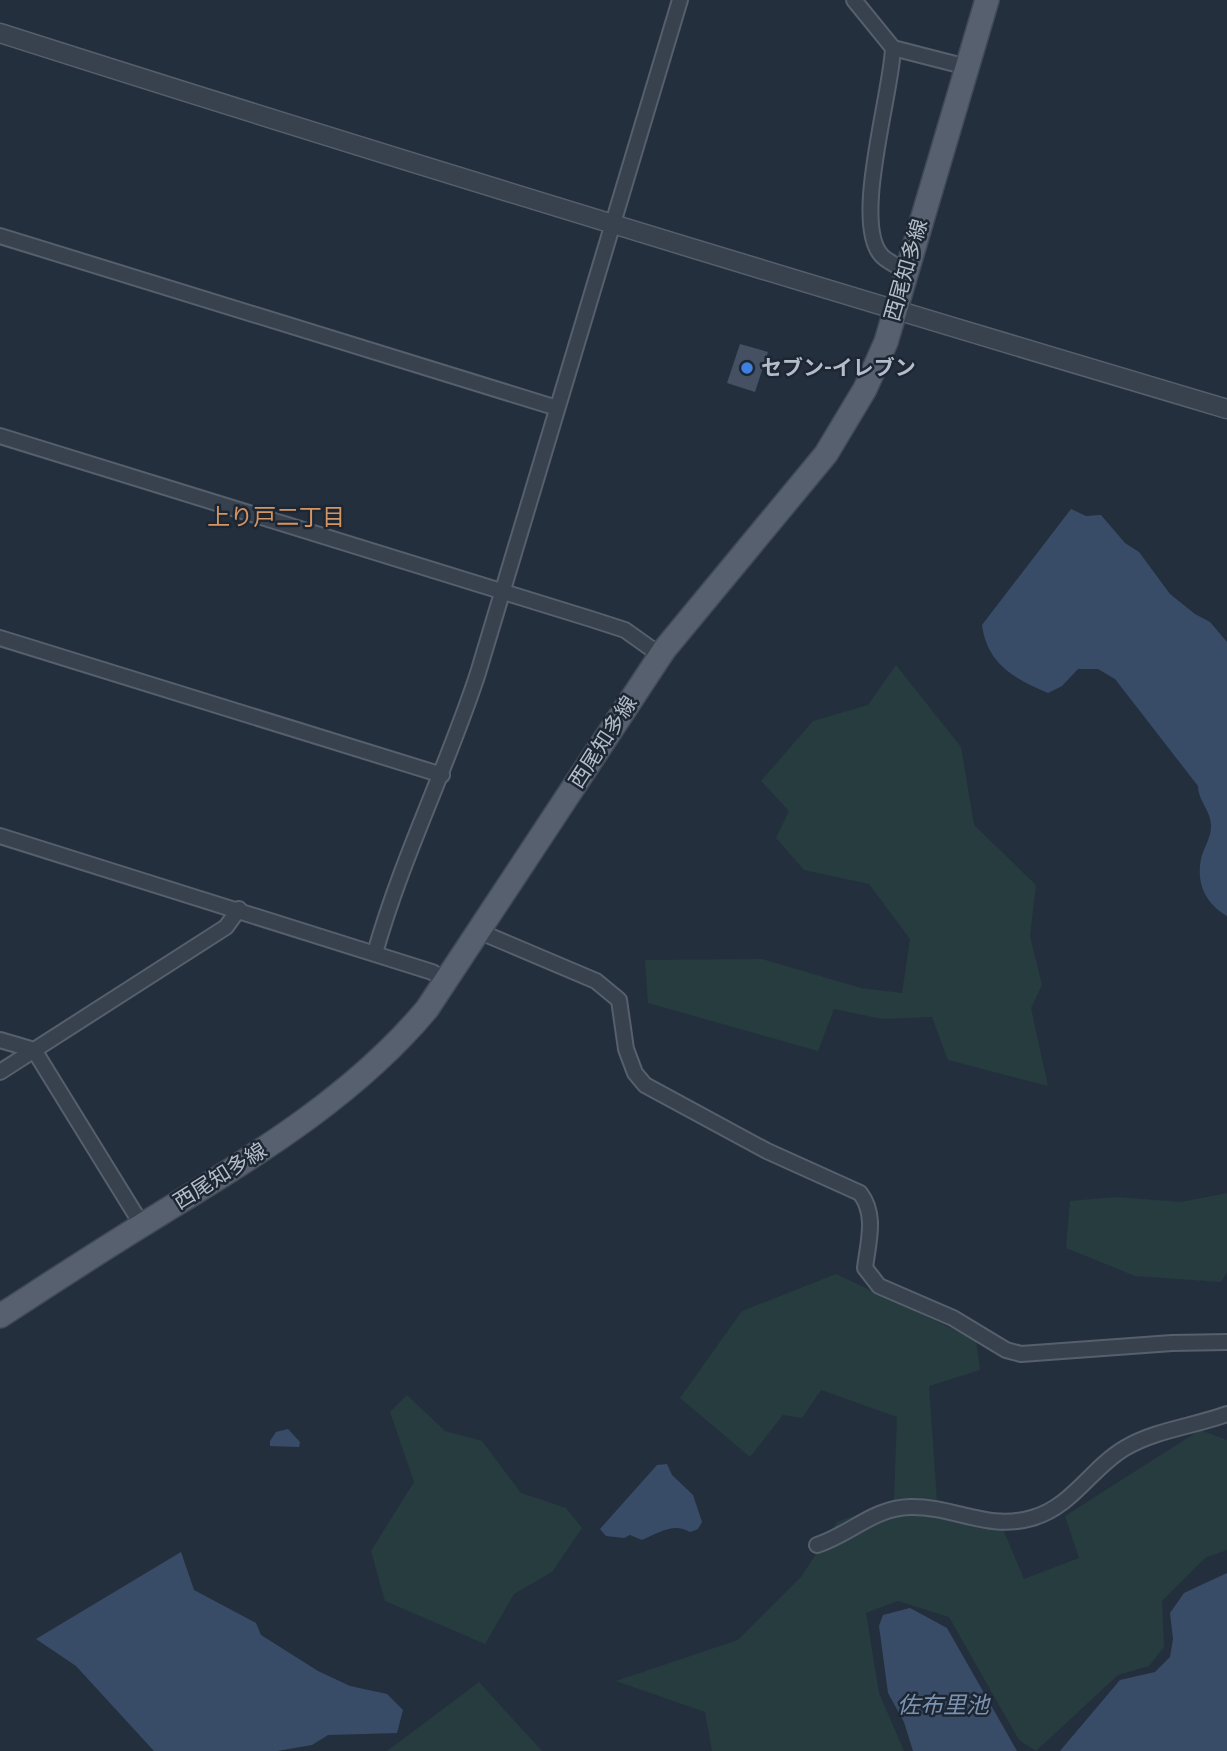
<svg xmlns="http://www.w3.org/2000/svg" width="1227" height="1751" font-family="Karla,'Noto Sans JP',sans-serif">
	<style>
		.green { fill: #263c3f }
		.water { fill: #394c67 }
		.building { fill: #455162 }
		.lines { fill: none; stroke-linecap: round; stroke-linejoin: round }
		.minor-casing { stroke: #565f6c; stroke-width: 18 }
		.tertiary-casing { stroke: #565f6c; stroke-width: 21 }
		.primary-casing { stroke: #414a57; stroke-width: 26 }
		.minor { stroke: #38414e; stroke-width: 14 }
		.tertiary { stroke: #38414e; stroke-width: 18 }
		.primary { stroke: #56606e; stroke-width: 23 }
		.shop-dot { fill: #3f7fe0; stroke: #1d2633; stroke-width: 2.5 }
		.labels { text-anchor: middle; stroke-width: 5; stroke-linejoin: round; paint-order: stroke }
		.street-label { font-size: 21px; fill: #b4bcc9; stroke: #1d2633 }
		.poi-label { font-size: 21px; font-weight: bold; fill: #b4bcc9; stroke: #1d2633; text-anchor: start }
		.neighbourhood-label { font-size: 23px; fill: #d59563; stroke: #1d2633 }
		.water-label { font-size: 23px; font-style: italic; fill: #7c92b1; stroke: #1d2633 }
	</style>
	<rect width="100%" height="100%" fill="#242f3e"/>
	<g class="green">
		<polygon points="896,665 961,747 974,825 1036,885 1030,936 1042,985 1031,1008 1048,1086 948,1060 932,1017 882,1019 834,1009 818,1051 648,1003 645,960 762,959 861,988 902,993 910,939 869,884 804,870 776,838 789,811 761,781 813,721 868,705"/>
		<polygon points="1227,1193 1227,1272 1221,1282 1135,1276 1066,1248 1070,1201 1117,1197 1181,1202"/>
		<polygon points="836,1274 976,1340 980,1370 929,1386 938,1515 1003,1529 1024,1579 1079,1558 1065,1516 1200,1430 1227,1440 1227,1550 1205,1558 1162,1601 1164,1647 1149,1666 1118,1675 1036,1751 1019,1740 949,1617 898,1601 866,1613 879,1693 904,1751 712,1751 705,1712 616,1681 738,1640 801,1577 837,1522 894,1501 897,1417 821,1390 802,1418 783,1415 750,1457 680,1398 742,1311"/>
		<polygon points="407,1395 445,1431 482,1441 521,1493 566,1508 582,1528 552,1572 514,1594 485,1644 385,1601 371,1551 414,1482 390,1412"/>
		<polygon points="479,1682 542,1751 387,1751"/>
	</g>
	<g class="water">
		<path d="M1071,509L1086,516L1101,515L1125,543L1139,552L1170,594L1195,614L1210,622L1227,642V916C1206,904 1196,884 1201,859C1203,849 1211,838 1211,827C1212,812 1198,801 1198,786L1115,679L1098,669H1078L1062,686L1048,693C1015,679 987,664 982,625Z"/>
		<polygon points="288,1429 300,1442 299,1447 270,1446 270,1441 276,1432"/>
		<path d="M667,1464L672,1475L693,1495L702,1522L698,1529L690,1532C674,1522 658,1533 642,1540L630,1535L624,1538L606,1536L600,1529L657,1465Z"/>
		<polygon points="181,1552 194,1590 256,1623 261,1635 318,1671 350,1686 387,1694 403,1710 397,1733 328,1735 312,1745 277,1751 154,1751 76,1666 36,1639"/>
		<polygon points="1227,1573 1227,1751 1060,1751 1120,1680 1155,1672 1170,1657 1173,1639 1170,1613 1184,1593"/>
		<polygon points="910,1608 947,1628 1017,1751 913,1751 904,1722 888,1693 879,1626 883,1615"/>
	</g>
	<polygon class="building" points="740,344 768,352 755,392 727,383"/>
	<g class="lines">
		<defs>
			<g id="minor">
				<polyline points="854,0 893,48 967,67"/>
				<path d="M893,48C892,92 851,224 882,256C888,262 898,266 905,271"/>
				<polyline points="0,236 557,408"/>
				<polyline points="0,436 591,619 625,630 653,650 664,650"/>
				<polyline points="0,638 442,775"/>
				<polyline points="0,836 432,972 447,980"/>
				<path d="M478,931L596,981L619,1000L626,1049L635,1073L645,1085L767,1151L860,1193C877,1215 868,1242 865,1268L879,1286L953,1318L1006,1350L1021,1354L1172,1343L1227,1342"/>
				<path d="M375,953C402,857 447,768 478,673L680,0"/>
				<polyline points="0,1040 34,1050 142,1225"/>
				<polyline points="0,1072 226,927 239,909"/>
				<path d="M817,1545C851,1534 873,1508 910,1507C954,1506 987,1531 1032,1518C1072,1507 1091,1468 1125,1448C1155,1430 1195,1426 1227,1414"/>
			</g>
			<path id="tertiary" d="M0,33C407,163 817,287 1227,409"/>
			<path id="primary" d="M0,1316C48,1285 95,1254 144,1224C245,1161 349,1102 427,1009L664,650L826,454L865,389L886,342L987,0"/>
		</defs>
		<use href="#minor" class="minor-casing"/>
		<use href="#tertiary" class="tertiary-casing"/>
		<use href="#primary" class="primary-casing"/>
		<use href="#minor" class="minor"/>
		<use href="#tertiary" class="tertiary"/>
		<use href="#primary" class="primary"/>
	</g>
	<circle class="shop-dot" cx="747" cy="368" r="7"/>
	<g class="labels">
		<g class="street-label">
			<text transform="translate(906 270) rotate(-74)" y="7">西尾知多線</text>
			<text transform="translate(603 742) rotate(-57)" y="7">西尾知多線</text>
			<text transform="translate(220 1176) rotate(-32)" y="7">西尾知多線</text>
		</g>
		<g class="poi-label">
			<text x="761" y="375">セブン-イレブン</text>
		</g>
		<g class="neighbourhood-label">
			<text x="276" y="525">上り戸二丁目</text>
		</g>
		<g class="water-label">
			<text x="943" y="1713">佐布里池</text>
		</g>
	</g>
</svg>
